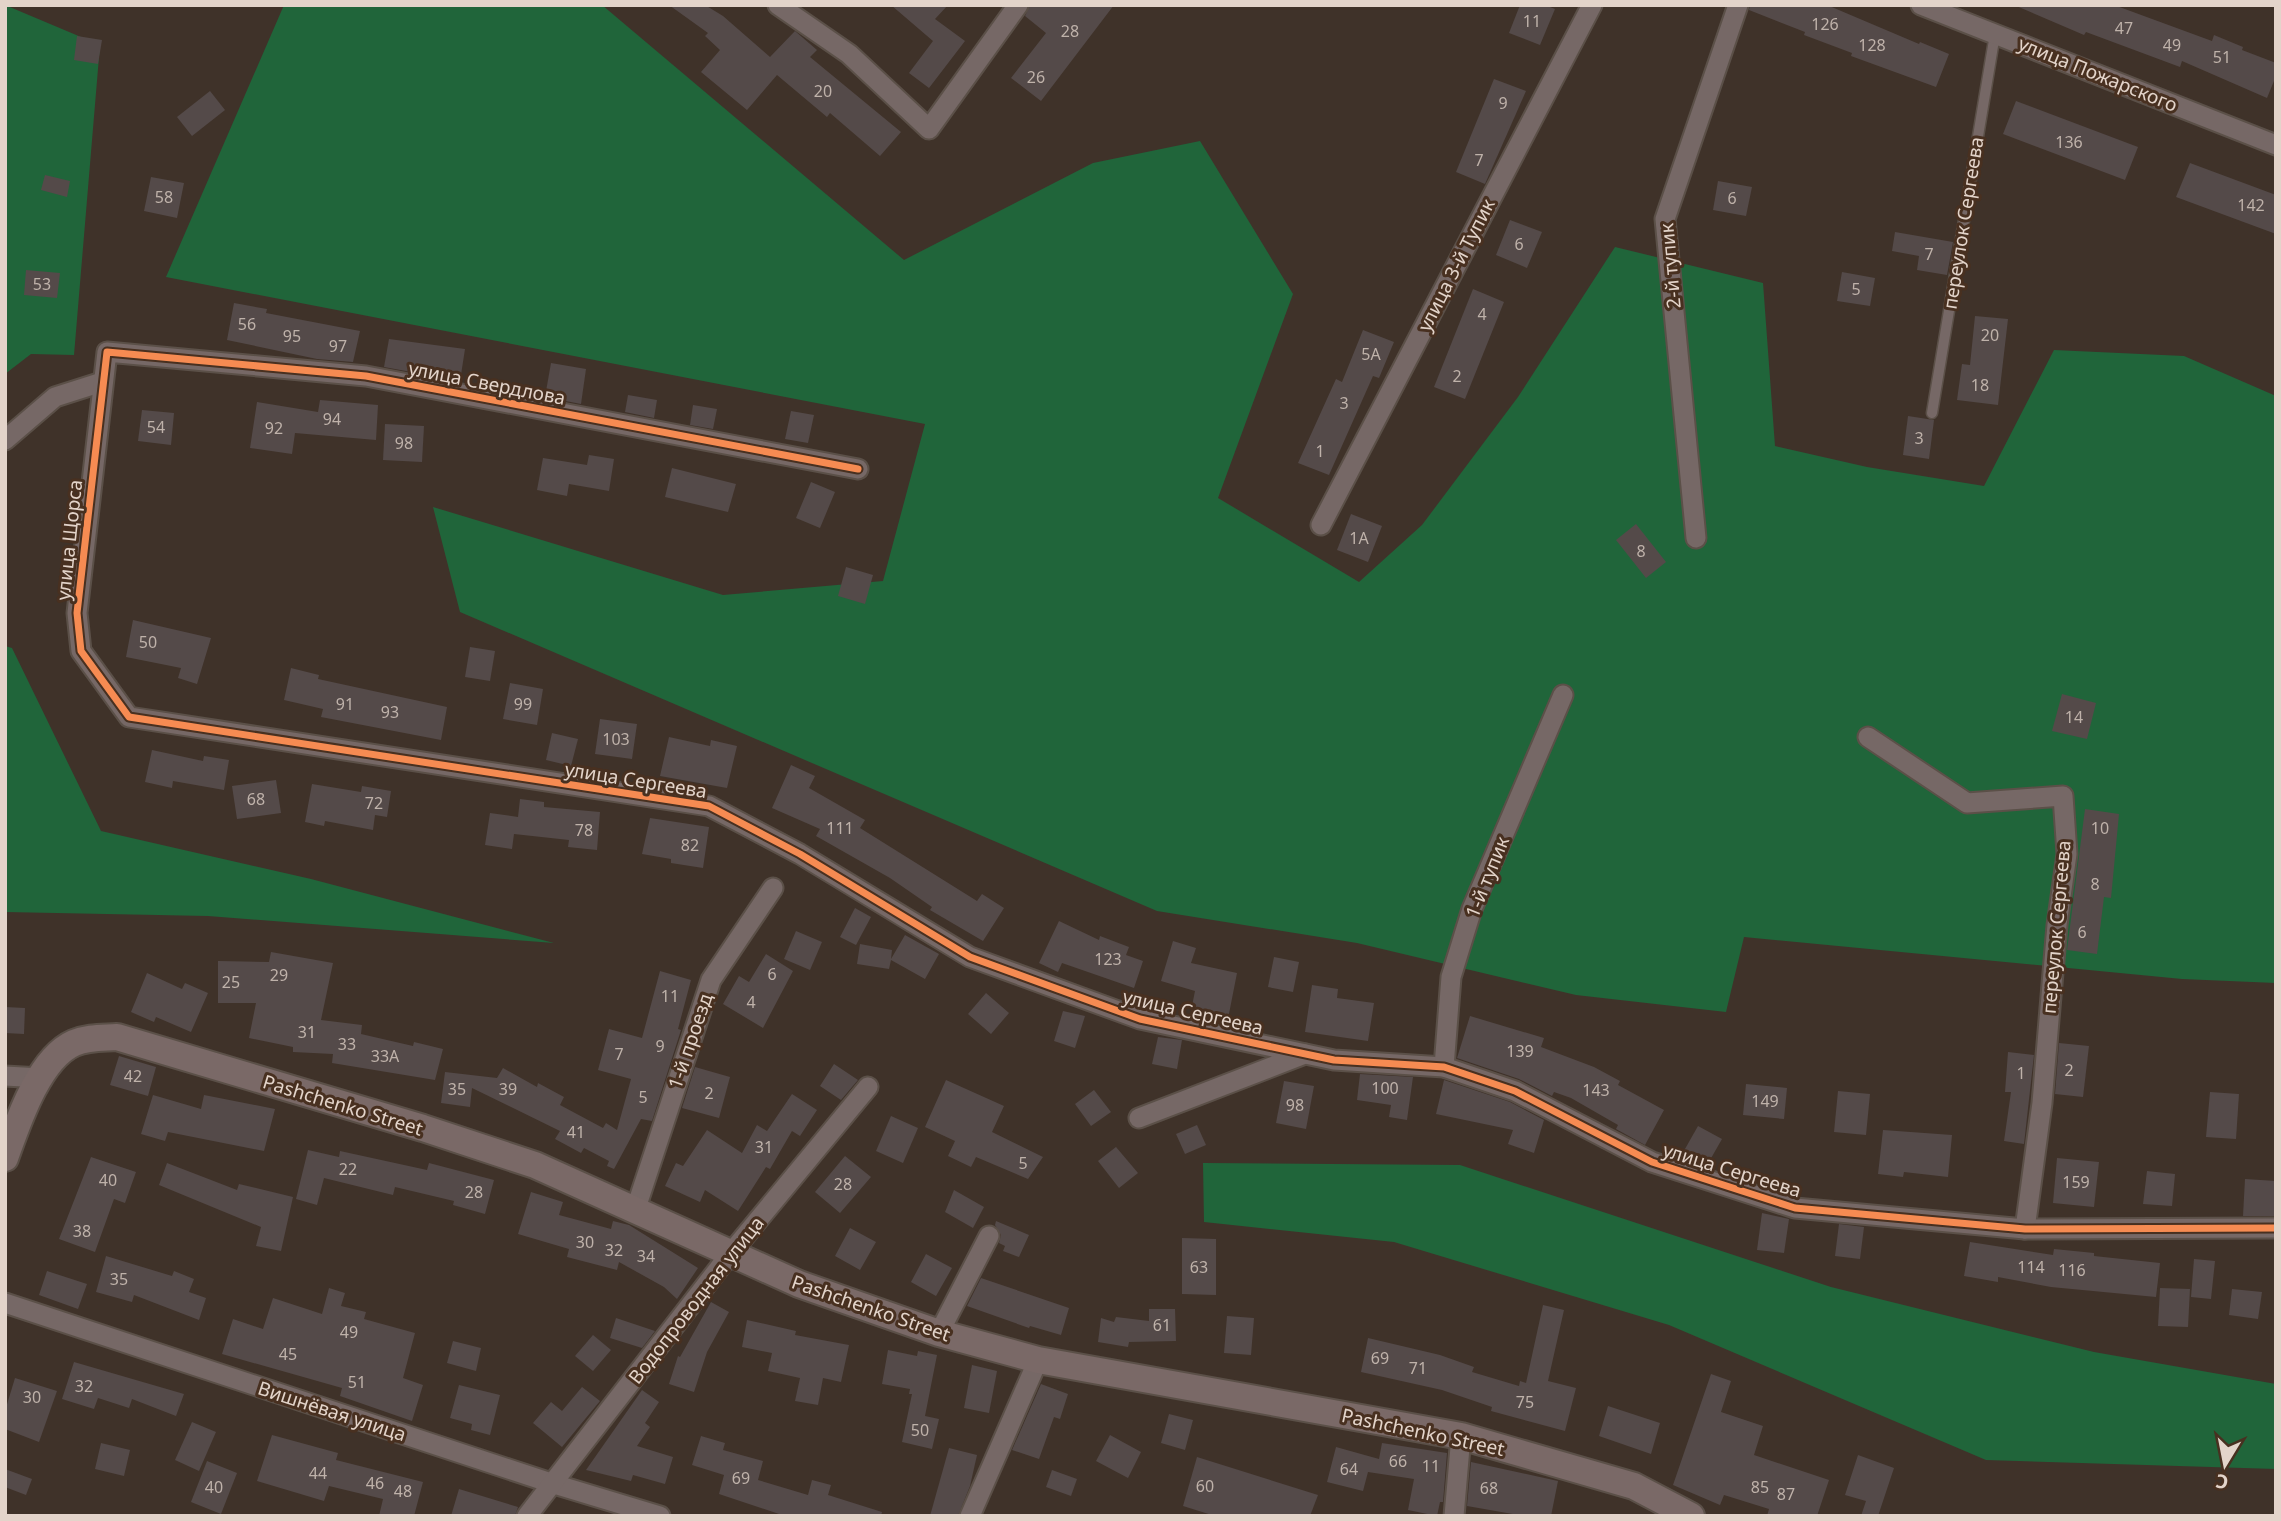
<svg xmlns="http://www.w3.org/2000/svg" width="2281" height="1521" font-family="'Noto Sans',sans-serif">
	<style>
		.green { fill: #20653a }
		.building { fill: #544a49 }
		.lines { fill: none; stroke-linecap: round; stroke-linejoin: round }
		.lane-casing { stroke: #5b5048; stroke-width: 13 }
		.street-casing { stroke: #5b5048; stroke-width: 23 }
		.secondary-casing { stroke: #5b5048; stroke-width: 30 }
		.lane { stroke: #766866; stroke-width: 10 }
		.street { stroke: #766866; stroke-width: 19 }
		.secondary { stroke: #7a6967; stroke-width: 26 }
		.cycleway-casing { stroke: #483020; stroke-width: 11 }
		.cycleway { stroke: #f68b52; stroke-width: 7 }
		.labels { text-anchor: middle; stroke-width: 6; stroke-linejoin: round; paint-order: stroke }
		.number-label { font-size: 16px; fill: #bfb2aa }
		.street-label { font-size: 19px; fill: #e3d4ca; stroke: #483020 }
	</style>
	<rect width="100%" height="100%" fill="#3f3229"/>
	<g class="green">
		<polygon points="5,5 100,45 74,355 31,354 5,374"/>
		<polygon points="284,5 602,5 904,260 1093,163 1200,141 1293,294 1218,498 1359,582 1422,525 1518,397 1615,247 1763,283 1775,446 1867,467 1984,486 2054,350 2184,356 2276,396 2276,983 2182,979 1744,937 1726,1012 1576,995 1357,943 1157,911 460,612 433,507 723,595 883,581 925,424 166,277"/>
		<polygon points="5,646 12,648 101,831 311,879 554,943 208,916 5,912"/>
		<polygon points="1203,1163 1460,1165 1831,1287 2094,1352 2276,1384 2276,1469 1986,1460 1669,1325 1394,1242 1204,1222"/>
	</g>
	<g class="building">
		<polygon points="669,5 705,5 723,16 770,57 795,31 817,50 810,57 901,132 880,156 830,113 827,117 777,75 747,110 701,72 720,50 705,36 708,33"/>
		<polygon points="891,5 948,5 935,19 965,41 929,88 909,73 933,41"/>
		<polygon points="1030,5 1114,5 1041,101 1011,78 1046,33 1025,16"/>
		<polygon points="1520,5 1545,5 1555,9 1540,45 1509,33"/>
		<polygon points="1750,5 1827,5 1919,44 1920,42 1949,54 1936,87 1851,56 1852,53 1804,35 1805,32 1749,10"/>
		<polygon points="2014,5 2114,5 2212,41 2214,35 2243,47 2242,50 2276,63 2276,76 2267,98 2182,61 2180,67 2086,32 2084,35"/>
		<polygon points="77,36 102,40 98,64 74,60"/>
		<polygon points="1494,79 1526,91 1485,184 1456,172"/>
		<polygon points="210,91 225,110 192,136 177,117"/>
		<polygon points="2016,101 2138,147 2125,180 2003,134"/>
		<polygon points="2190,163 2276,195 2276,234 2176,197"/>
		<polygon points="45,175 70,181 67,197 41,190"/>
		<polygon points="151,177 184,183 177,218 144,211"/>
		<polygon points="1718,181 1752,187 1746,216 1713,210"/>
		<polygon points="1510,220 1542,232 1527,268 1496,255"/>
		<polygon points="1895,232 1953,242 1947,275 1917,270 1919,256 1892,251"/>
		<polygon points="26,270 60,273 57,298 24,295"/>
		<polygon points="1842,272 1875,278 1870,306 1837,301"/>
		<polygon points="1473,289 1504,302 1465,399 1434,387"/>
		<polygon points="234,303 267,309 266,313 360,331 353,362 317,359 227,340"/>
		<polygon points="1975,316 2008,319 1998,405 1957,400 1962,364 1970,365"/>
		<polygon points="1363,330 1394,342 1379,378 1373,376 1329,475 1298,463 1336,379 1342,382"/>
		<polygon points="389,339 465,349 460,381 384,367"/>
		<polygon points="551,363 586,369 581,404 545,397"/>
		<polygon points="628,395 657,400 654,418 625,412"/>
		<polygon points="320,400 378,405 376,440 295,433 292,454 250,448 257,402 318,412"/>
		<polygon points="693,405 717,409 713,429 690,425"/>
		<polygon points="142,410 174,413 171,445 138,441"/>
		<polygon points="791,411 814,415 808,443 785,439"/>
		<polygon points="1908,416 1934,420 1929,459 1903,455"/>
		<polygon points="385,424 424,426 422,462 383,460"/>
		<polygon points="589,455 614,459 609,491 569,484 567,496 537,490 543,458 587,465"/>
		<polygon points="672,468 736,484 728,512 665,497"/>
		<polygon points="811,482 835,492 820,528 796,518"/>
		<polygon points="1351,514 1382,526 1368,562 1337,550"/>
		<polygon points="1636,524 1666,562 1646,578 1616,540"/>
		<polygon points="846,567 873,575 865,604 838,596"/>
		<polygon points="133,620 211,638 197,684 178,678 181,668 126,657"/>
		<polygon points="470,647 495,651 490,681 465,677"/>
		<polygon points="291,668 319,675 318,679 447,707 441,740 321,717 323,709 284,700"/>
		<polygon points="510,683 543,689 537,725 503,719"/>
		<polygon points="2062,694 2096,703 2087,739 2052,731"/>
		<polygon points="600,719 637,724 632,759 595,754"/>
		<polygon points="552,733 578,739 571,766 546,760"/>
		<polygon points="669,737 710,746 711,740 737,746 727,788 660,776"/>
		<polygon points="152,750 203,761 204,756 229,760 224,790 173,781 172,788 145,782"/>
		<polygon points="791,765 815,776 809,788 865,820 860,828 977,901 982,894 1004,908 983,941 930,910 932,907 890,878 816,836 820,829 772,808"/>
		<polygon points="276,780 281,813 237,819 232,786"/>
		<polygon points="312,784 361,792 362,786 391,791 387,817 375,815 373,830 325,821 324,826 305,822"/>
		<polygon points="520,799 544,802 544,807 600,812 597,850 568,847 569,840 514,834 512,849 485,845 490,813 518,817"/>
		<polygon points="2085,809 2119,814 2111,898 2104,897 2097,954 2067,950"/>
		<polygon points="650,818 709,827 703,868 671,863 671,859 642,854"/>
		<polygon points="855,908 871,917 856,945 840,937"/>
		<polygon points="1059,921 1099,940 1100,936 1129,947 1126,955 1143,961 1134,988 1062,963 1058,972 1039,963"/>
		<polygon points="796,931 822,942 810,970 784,959"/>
		<polygon points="905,935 939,954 925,979 891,960 889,969 857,964 860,944 892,950 891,959"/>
		<polygon points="1173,941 1196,948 1191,963 1237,973 1227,1024 1190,1016 1195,991 1161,981"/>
		<polygon points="271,952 333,963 321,1020 362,1025 361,1034 413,1046 414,1042 443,1049 435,1080 332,1063 333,1054 293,1052 293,1047 249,1038 256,1003 218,1003 218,961 269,962"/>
		<polygon points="766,954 793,971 763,1028 723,1004 739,976 749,982"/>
		<polygon points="1274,957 1299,962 1293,992 1268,987"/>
		<polygon points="660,971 691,980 678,1029 681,1030 652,1121 641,1119 614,1169 607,1166 609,1161 584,1148 581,1153 555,1139 560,1131 472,1088 470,1107 441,1103 445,1072 497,1078 503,1068 537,1087 538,1083 564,1097 560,1105 603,1128 606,1123 617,1130 631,1079 598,1070 609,1029 642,1038"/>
		<polygon points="147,973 182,989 185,983 208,993 191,1032 156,1017 154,1022 131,1012"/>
		<polygon points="1312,985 1338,989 1337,998 1374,1003 1368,1041 1305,1032"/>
		<polygon points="986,993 1009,1013 991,1034 968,1014"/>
		<polygon points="5,1007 25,1008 24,1034 5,1033"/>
		<polygon points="1063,1011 1085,1016 1075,1048 1054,1041"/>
		<polygon points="1470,1016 1544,1038 1541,1047 1594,1067 1620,1081 1618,1085 1664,1110 1645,1145 1616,1129 1618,1125 1571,1098 1554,1092 1552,1096 1519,1079 1457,1058"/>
		<polygon points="1158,1037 1182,1040 1177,1069 1152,1064"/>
		<polygon points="2059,1043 2089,1046 2083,1097 2055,1094"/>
		<polygon points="2008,1052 2034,1055 2024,1144 2004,1141 2011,1092 2005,1092"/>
		<polygon points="119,1056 156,1067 148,1096 110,1085"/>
		<polygon points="834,1064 858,1080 841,1100 820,1086"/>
		<polygon points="695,1067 730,1077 719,1118 682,1108"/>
		<polygon points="1360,1074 1413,1077 1407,1120 1389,1117 1391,1105 1357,1100"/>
		<polygon points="946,1080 1004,1106 992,1132 1043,1157 1028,1179 976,1157 971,1167 948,1156 955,1141 925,1127"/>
		<polygon points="1444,1080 1510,1102 1544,1120 1534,1153 1508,1144 1513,1130 1436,1114"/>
		<polygon points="1284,1081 1314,1086 1306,1129 1276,1123"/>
		<polygon points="1746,1084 1787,1088 1784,1119 1743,1115"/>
		<polygon points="1094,1090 1111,1112 1091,1126 1075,1104"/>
		<polygon points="1838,1091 1870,1094 1866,1135 1834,1132"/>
		<polygon points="2210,1092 2239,1094 2236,1139 2206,1137"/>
		<polygon points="792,1094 817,1110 800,1136 792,1131 770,1169 766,1167 738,1211 705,1190 700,1202 665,1186 676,1163 683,1166 707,1130 742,1153 757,1125 767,1131"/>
		<polygon points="153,1095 201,1109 204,1095 275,1109 264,1151 168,1132 165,1141 141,1134"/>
		<polygon points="891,1116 918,1128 903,1163 876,1151"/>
		<polygon points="1197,1125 1206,1145 1185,1154 1176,1134"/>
		<polygon points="1698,1126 1722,1139 1706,1167 1681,1156"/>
		<polygon points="1883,1130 1952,1135 1948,1177 1904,1172 1903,1177 1878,1174"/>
		<polygon points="1116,1147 1138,1173 1119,1188 1098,1161"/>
		<polygon points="308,1150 339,1157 340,1151 427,1170 429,1163 494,1180 485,1214 453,1205 454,1201 395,1187 393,1195 324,1178 317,1205 296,1199"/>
		<polygon points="845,1156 871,1177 840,1213 815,1192"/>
		<polygon points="91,1157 136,1172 125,1203 114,1199 95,1252 59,1239"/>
		<polygon points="2057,1158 2099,1162 2094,1207 2053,1203"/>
		<polygon points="167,1163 237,1190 239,1184 293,1197 281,1251 256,1246 261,1227 159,1185"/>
		<polygon points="2147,1171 2175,1174 2172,1206 2143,1204"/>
		<polygon points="2245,1179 2276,1181 2276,1216 2243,1216"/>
		<polygon points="954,1190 984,1207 973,1228 945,1212"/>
		<polygon points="531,1192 563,1202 559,1215 611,1229 613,1221 629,1225 698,1268 677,1299 664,1287 619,1262 617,1270 567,1257 569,1249 518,1234"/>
		<polygon points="1762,1213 1789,1219 1784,1253 1757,1250"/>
		<polygon points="996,1221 1029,1235 1019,1257 1003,1251 1005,1246 999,1243 1001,1235 995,1225"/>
		<polygon points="1839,1224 1864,1227 1860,1259 1835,1256"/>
		<polygon points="850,1228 876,1242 860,1270 835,1256"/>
		<polygon points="1182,1238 1216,1239 1216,1295 1182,1294"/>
		<polygon points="1970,1242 2053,1255 2054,1249 2094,1253 2094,1256 2160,1263 2156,1297 2051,1287 1998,1277 1998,1282 1964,1276"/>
		<polygon points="926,1254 952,1268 936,1296 911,1282"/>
		<polygon points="106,1256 172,1276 174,1271 194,1279 189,1292 206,1298 199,1320 134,1295 132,1302 96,1292"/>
		<polygon points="2194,1259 2215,1261 2211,1299 2191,1297"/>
		<polygon points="47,1271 87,1284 78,1309 39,1295"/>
		<polygon points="981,1278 1069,1308 1061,1335 1030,1326 1029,1328 967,1306"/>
		<polygon points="329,1288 345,1293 341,1306 366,1312 364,1319 415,1333 403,1378 423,1385 412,1421 340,1396 342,1388 222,1354 233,1319 263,1329 273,1298 322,1314"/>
		<polygon points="2160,1288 2190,1289 2188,1327 2158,1326"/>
		<polygon points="2232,1289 2262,1292 2258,1319 2229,1315"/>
		<polygon points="711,1302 729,1312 707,1352 694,1392 669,1384 678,1356 680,1357"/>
		<polygon points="1543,1305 1564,1310 1548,1381 1576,1388 1565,1431 1491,1411 1492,1407 1442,1390 1361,1372 1368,1338 1440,1355 1474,1367 1472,1372 1519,1386 1520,1381 1526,1383"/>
		<polygon points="1149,1309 1175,1309 1176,1341 1129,1342 1128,1347 1098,1342 1101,1318 1114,1322 1116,1317 1149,1321"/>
		<polygon points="1227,1316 1254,1318 1251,1355 1224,1353"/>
		<polygon points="616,1318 655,1331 642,1348 610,1338"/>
		<polygon points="747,1320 796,1331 795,1335 849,1345 841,1382 823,1378 818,1405 795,1401 800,1378 768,1371 772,1353 742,1347"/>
		<polygon points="593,1335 611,1350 593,1371 575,1356"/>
		<polygon points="453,1341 481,1348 476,1371 447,1363"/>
		<polygon points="888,1350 917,1356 918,1351 937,1355 925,1416 939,1419 932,1449 902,1442 912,1394 909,1394 910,1389 882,1384"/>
		<polygon points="74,1362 184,1394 176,1416 132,1399 129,1408 98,1398 94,1409 62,1399"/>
		<polygon points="972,1365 997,1371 989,1413 964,1408"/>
		<polygon points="1711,1374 1731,1381 1721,1412 1763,1426 1754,1455 1829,1480 1817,1516 1767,1516 1769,1509 1724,1495 1720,1505 1673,1485"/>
		<polygon points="15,1378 57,1391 39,1442 5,1429 5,1411"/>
		<polygon points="1041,1384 1068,1394 1060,1419 1054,1417 1039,1459 1012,1450"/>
		<polygon points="459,1385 500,1395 490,1435 471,1430 472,1424 450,1418"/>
		<polygon points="582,1387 600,1401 562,1447 533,1423 551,1402 562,1411"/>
		<polygon points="642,1390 659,1402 645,1423 650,1427 637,1446 673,1457 665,1484 633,1475 631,1481 586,1470"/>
		<polygon points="1608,1406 1660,1423 1651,1454 1599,1436"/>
		<polygon points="1169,1414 1193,1420 1185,1450 1161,1443"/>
		<polygon points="192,1422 216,1432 199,1471 175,1460"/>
		<polygon points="272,1435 338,1453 336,1460 423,1482 414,1516 379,1516 383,1499 329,1486 324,1501 257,1481"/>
		<polygon points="1110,1435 1141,1452 1128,1478 1096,1461"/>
		<polygon points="701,1436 725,1443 723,1450 763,1461 758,1480 808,1495 812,1480 831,1485 828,1495 882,1512 881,1516 785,1516 719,1494 724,1475 692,1465"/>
		<polygon points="101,1443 130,1450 124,1476 95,1469"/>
		<polygon points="1382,1443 1447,1453 1443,1502 1440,1502 1437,1516 1408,1510 1414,1479 1368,1472 1363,1491 1327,1482 1336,1447 1379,1459"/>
		<polygon points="949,1448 977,1455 970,1486 958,1516 930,1516"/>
		<polygon points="1858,1455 1894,1468 1878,1516 1861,1516 1866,1501 1845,1495"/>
		<polygon points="1197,1457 1318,1495 1310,1516 1215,1516 1183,1506"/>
		<polygon points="207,1461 237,1473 221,1514 191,1502"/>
		<polygon points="1471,1462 1558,1481 1551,1516 1524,1516 1467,1506"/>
		<polygon points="5,1469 32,1479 26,1495 5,1487"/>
		<polygon points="1052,1470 1077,1479 1071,1496 1046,1487"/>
		<polygon points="459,1489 518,1507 515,1516 451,1516"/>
	</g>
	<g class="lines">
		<defs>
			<polyline id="lane" points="1932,413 1995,34"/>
			<g id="street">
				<polyline points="778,5 849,54 929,129 1018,5"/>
				<polyline points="1921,5 2276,145"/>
				<polyline points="5,440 55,397 102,382"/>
				<polyline points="858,469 366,376 107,352 77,613 81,651 129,717 709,806 800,854 970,957 1140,1019 1334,1060 1444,1067 1515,1091 1652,1162 1795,1208 2025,1229 2276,1228"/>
				<polyline points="1321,525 1592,5"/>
				<polyline points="1696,538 1665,219 1738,5"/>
				<polyline points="1868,737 1967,803 2063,796 2067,854 2057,925 2042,1103 2025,1229"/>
				<polyline points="1444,1067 1451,977 1472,909 1563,695"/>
				<polyline points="5,1076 41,1078"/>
				<polyline points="1139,1118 1305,1054"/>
				<polyline points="636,1208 711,980 773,888"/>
				<polyline points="5,1303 554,1484 660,1516"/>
				<polyline points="939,1333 989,1236"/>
				<polyline points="527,1516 730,1254 868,1087"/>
				<polyline points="970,1516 1038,1360"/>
				<polyline points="1454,1516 1461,1436"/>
			</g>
			<path id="secondary" d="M5,1158C17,1125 38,1059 74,1043C88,1037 102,1038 117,1037L423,1128L535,1165L799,1284L939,1333L1038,1360L1461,1436L1634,1486L1691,1516"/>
		</defs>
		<use href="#lane" class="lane-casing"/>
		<use href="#street" class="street-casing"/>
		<use href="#secondary" class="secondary-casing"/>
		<use href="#lane" class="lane"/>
		<use href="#street" class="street"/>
		<use href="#secondary" class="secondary"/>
		<defs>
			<polyline id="cycleway" points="858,469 366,376 107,352 77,613 81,651 129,717 709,806 800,854 970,957 1140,1019 1334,1060 1444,1067 1515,1091 1652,1162 1795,1208 2025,1229 2276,1228"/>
		</defs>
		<use href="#cycleway" class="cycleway-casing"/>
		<use href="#cycleway" class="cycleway"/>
	</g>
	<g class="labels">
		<g class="number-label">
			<text x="1532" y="27">11</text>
			<text x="1825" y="30">126</text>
			<text x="2124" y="34">47</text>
			<text x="1070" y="37">28</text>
			<text x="1872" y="51">128</text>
			<text x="2172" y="51">49</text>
			<text x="2222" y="63">51</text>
			<text x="1036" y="83">26</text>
			<text x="823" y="97">20</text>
			<text x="1503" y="109">9</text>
			<text x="2069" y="148">136</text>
			<text x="1479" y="166">7</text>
			<text x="164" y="203">58</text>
			<text x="1732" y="204">6</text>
			<text x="2251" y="211">142</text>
			<text x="1519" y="250">6</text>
			<text x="1929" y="260">7</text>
			<text x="42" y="290">53</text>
			<text x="1856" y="295">5</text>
			<text x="1482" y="320">4</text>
			<text x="247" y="330">56</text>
			<text x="1990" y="341">20</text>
			<text x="292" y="342">95</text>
			<text x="338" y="352">97</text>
			<text x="1371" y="360">5А</text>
			<text x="1457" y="382">2</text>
			<text x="1980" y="391">18</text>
			<text x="1344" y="409">3</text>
			<text x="332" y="425">94</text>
			<text x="156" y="433">54</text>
			<text x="274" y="434">92</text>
			<text x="1919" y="444">3</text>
			<text x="404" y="449">98</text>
			<text x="1320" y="457">1</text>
			<text x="1359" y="544">1А</text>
			<text x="1641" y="557">8</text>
			<text x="148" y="648">50</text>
			<text x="345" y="710">91</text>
			<text x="523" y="710">99</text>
			<text x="390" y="718">93</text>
			<text x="2074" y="723">14</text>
			<text x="616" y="745">103</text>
			<text x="256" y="805">68</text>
			<text x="374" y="809">72</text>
			<text x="840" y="834">111</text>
			<text x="2100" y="834">10</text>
			<text x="584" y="836">78</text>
			<text x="690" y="851">82</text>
			<text x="2095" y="890">8</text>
			<text x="2082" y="938">6</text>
			<text x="1108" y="965">123</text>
			<text x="772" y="980">6</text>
			<text x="279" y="981">29</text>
			<text x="231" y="988">25</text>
			<text x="670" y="1002">11</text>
			<text x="751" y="1008">4</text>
			<text x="307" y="1038">31</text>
			<text x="347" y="1050">33</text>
			<text x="660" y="1052">9</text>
			<text x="1520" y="1057">139</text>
			<text x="619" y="1060">7</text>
			<text x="385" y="1062">33А</text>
			<text x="2069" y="1076">2</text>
			<text x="2021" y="1079">1</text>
			<text x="133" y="1082">42</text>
			<text x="1385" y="1094">100</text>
			<text x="457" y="1095">35</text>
			<text x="508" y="1095">39</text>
			<text x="1596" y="1096">143</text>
			<text x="709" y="1099">2</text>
			<text x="643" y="1103">5</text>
			<text x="1765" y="1107">149</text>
			<text x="1295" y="1111">98</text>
			<text x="576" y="1138">41</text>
			<text x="764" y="1153">31</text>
			<text x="1023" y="1169">5</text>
			<text x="348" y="1175">22</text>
			<text x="108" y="1186">40</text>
			<text x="2076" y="1188">159</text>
			<text x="843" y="1190">28</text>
			<text x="474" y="1198">28</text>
			<text x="82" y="1237">38</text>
			<text x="585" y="1248">30</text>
			<text x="614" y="1256">32</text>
			<text x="646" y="1262">34</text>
			<text x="1199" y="1273">63</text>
			<text x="2031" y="1273">114</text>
			<text x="2072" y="1276">116</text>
			<text x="119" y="1285">35</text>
			<text x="1162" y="1331">61</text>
			<text x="349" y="1338">49</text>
			<text x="288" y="1360">45</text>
			<text x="1380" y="1364">69</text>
			<text x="1418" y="1374">71</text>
			<text x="357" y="1388">51</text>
			<text x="84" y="1392">32</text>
			<text x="32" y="1403">30</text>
			<text x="1525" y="1408">75</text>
			<text x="920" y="1436">50</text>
			<text x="1398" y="1467">66</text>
			<text x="1431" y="1472">11</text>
			<text x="1349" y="1475">64</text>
			<text x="318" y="1479">44</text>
			<text x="741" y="1484">69</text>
			<text x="375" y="1489">46</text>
			<text x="1205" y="1492">60</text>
			<text x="214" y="1493">40</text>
			<text x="1760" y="1493">85</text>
			<text x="1489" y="1494">68</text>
			<text x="403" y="1497">48</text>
			<text x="1786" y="1500">87</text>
		</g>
		<g class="street-label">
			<text transform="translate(2098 74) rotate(22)" y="7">улица Пожарского</text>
			<text transform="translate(1963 223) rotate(-81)" y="7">переулок Сергеева</text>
			<text transform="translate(1456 265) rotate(-63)" y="7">улица 3-й Тупик</text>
			<text transform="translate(1670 266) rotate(-95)" y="7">2-й тупик</text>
			<text transform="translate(487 383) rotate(11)" y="7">улица Свердлова</text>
			<text transform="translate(69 540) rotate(-84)" y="7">улица Щорса</text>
			<text transform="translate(636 780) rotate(9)" y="7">улица Сергеева</text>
			<text transform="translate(1487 877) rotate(-68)" y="7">1-й тупик</text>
			<text transform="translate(2056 927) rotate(-85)" y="7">переулок Сергеева</text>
			<text transform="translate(1193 1012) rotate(13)" y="7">улица Сергеева</text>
			<text transform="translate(690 1041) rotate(-71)" y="7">1-й проезд</text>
			<text transform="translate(343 1105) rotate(17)" y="7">Pashchenko Street</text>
			<text transform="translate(1732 1170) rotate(17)" y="7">улица Сергеева</text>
			<text transform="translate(696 1300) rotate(-52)" y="7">Водопроводная улица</text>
			<text transform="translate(871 1308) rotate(19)" y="7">Pashchenko Street</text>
			<text transform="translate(332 1411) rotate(18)" y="7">Вишнёвая улица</text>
			<text transform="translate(1423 1432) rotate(12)" y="7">Pashchenko Street</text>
		</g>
	</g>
	<rect width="2281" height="1521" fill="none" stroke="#e3d4ca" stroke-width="14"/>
	<g transform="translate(2225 1465) rotate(190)" stroke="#483020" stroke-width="5" paint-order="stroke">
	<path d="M0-5L12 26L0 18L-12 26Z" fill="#e3d4ca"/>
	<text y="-10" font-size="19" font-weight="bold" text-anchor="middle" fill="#e3d4ca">С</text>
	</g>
</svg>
